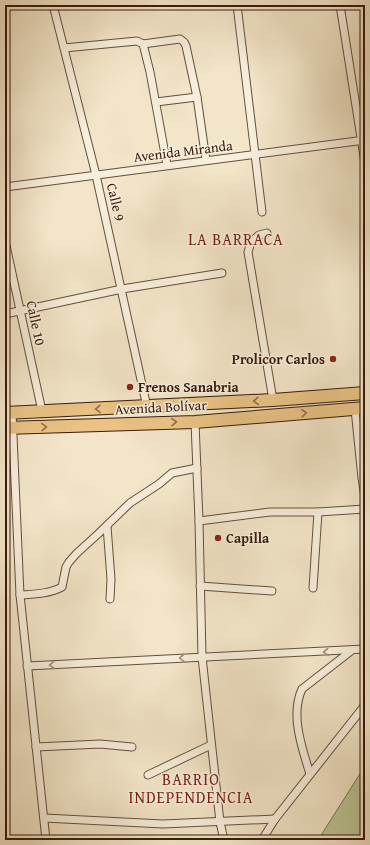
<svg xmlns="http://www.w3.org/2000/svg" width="370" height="845" font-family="'Gentium Book Plus',serif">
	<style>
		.green { fill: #bbc495; stroke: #7a7050 }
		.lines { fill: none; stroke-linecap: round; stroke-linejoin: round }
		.minor-casing { stroke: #664e3b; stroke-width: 9 }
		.primary-casing { stroke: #381b0c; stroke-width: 14 }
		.minor { stroke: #f7eedb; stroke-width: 7 }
		.primary { stroke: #e9c284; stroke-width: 12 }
		.oneway { stroke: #906e48 }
		.oneway2 { stroke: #a18f7e }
		.poi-dot { fill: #8f2418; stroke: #f7eedb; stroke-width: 1.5 }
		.labels { text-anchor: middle; stroke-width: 3; stroke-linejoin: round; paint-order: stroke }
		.street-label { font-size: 14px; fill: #381b0c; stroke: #f7eedb }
		.poi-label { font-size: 14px; font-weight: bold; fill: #381b0c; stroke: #f7eedb; text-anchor: start }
		.quarter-label { font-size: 16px; letter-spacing: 1px; fill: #7a1f14; stroke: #f7eedb }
	</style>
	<rect width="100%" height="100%" fill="#f2e5c8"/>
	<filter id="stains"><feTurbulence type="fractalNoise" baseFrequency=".005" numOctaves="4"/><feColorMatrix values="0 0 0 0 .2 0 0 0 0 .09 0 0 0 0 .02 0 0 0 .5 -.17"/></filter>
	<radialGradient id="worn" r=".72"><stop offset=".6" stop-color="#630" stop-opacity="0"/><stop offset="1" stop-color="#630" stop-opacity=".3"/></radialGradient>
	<polygon class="green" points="365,766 365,840 318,840"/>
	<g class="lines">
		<defs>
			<g id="minor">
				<polyline points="53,5 96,175 147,407"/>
				<polyline points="237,5 262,212"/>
				<polyline points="340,5 365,163"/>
				<polyline points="143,44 180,39 184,42 186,46 197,97 206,160"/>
				<polyline points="64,48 137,41 143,44 150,72 167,165"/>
				<polyline points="156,102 197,97"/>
				<polyline points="5,187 365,140"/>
				<polyline points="267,233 259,235 251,242 248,252 273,400"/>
				<polyline points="5,241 42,411"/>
				<polyline points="5,314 122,289 222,273"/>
				<polyline points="355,409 362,478 365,497"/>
				<polyline points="12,413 20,595 46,840"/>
				<polyline points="195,422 199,521 202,657 220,822 224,840"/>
				<polyline points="199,521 270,512 318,512 365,509"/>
				<polyline points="107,526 111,579 110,599"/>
				<polyline points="200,586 272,591"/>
				<polyline points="313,588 318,512"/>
				<path d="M20,595C34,594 49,594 62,587L66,567L69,562L77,553L98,534L130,503L159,484L172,473L197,468"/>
				<polyline points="27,666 365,649"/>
				<polyline points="36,747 100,744 132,747"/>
				<path d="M310,774C302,748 290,715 302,689L351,651"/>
				<polyline points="148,775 211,745"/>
				<polyline points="44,818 163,824 275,819"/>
				<polyline points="262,840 275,819 365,705"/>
			</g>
			<g id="primary">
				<polyline points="5,413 273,400 365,393"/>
				<polyline points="5,428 195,422 365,408"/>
			</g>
		</defs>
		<use href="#minor" class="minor-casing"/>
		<use href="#primary" class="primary-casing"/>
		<use href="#minor" class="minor"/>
		<use href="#primary" class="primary"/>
	</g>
	<defs><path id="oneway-chevron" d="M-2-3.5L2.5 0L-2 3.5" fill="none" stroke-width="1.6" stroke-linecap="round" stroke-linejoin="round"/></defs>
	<g class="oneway">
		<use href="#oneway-chevron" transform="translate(256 401) rotate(177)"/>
		<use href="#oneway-chevron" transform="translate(98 409) rotate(178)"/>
		<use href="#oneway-chevron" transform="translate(304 413) rotate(-5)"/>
		<use href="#oneway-chevron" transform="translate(174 422) rotate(-2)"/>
		<use href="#oneway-chevron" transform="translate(44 427) rotate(-2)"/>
	</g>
	<g class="oneway2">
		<use href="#oneway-chevron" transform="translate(326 652) rotate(177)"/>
		<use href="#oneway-chevron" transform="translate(182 658) rotate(177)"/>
		<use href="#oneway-chevron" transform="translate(52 665) rotate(177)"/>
	</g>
	<g class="poi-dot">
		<circle cx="333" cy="359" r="4"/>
		<circle cx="130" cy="387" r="4"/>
		<circle cx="218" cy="538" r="4"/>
	</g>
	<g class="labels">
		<g class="street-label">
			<text transform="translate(183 151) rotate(-7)" y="5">Avenida Miranda</text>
			<text transform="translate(116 202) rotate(77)" y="5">Calle 9</text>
			<text transform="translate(36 323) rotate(78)" y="5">Calle 10</text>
			<text transform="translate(161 407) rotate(-3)" y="5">Avenida Bolívar</text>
		</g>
		<g class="poi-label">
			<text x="325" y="364" text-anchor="end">Prolicor Carlos</text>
			<text x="138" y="392">Frenos Sanabria</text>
			<text x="226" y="543">Capilla</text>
		</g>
		<g class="quarter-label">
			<text x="236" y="245">LA BARRACA</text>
			<text x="191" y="785">BARRIO<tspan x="191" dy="18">INDEPENDENCIA</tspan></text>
		</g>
	</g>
	<rect width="370" height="845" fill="none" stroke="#f2e5c8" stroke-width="20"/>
	<rect x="6" y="6" width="358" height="833" fill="none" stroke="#381b0c" stroke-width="2"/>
	<rect x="10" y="10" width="350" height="825" fill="none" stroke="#381b0c"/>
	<rect width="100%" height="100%" filter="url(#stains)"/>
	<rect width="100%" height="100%" fill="url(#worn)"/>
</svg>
